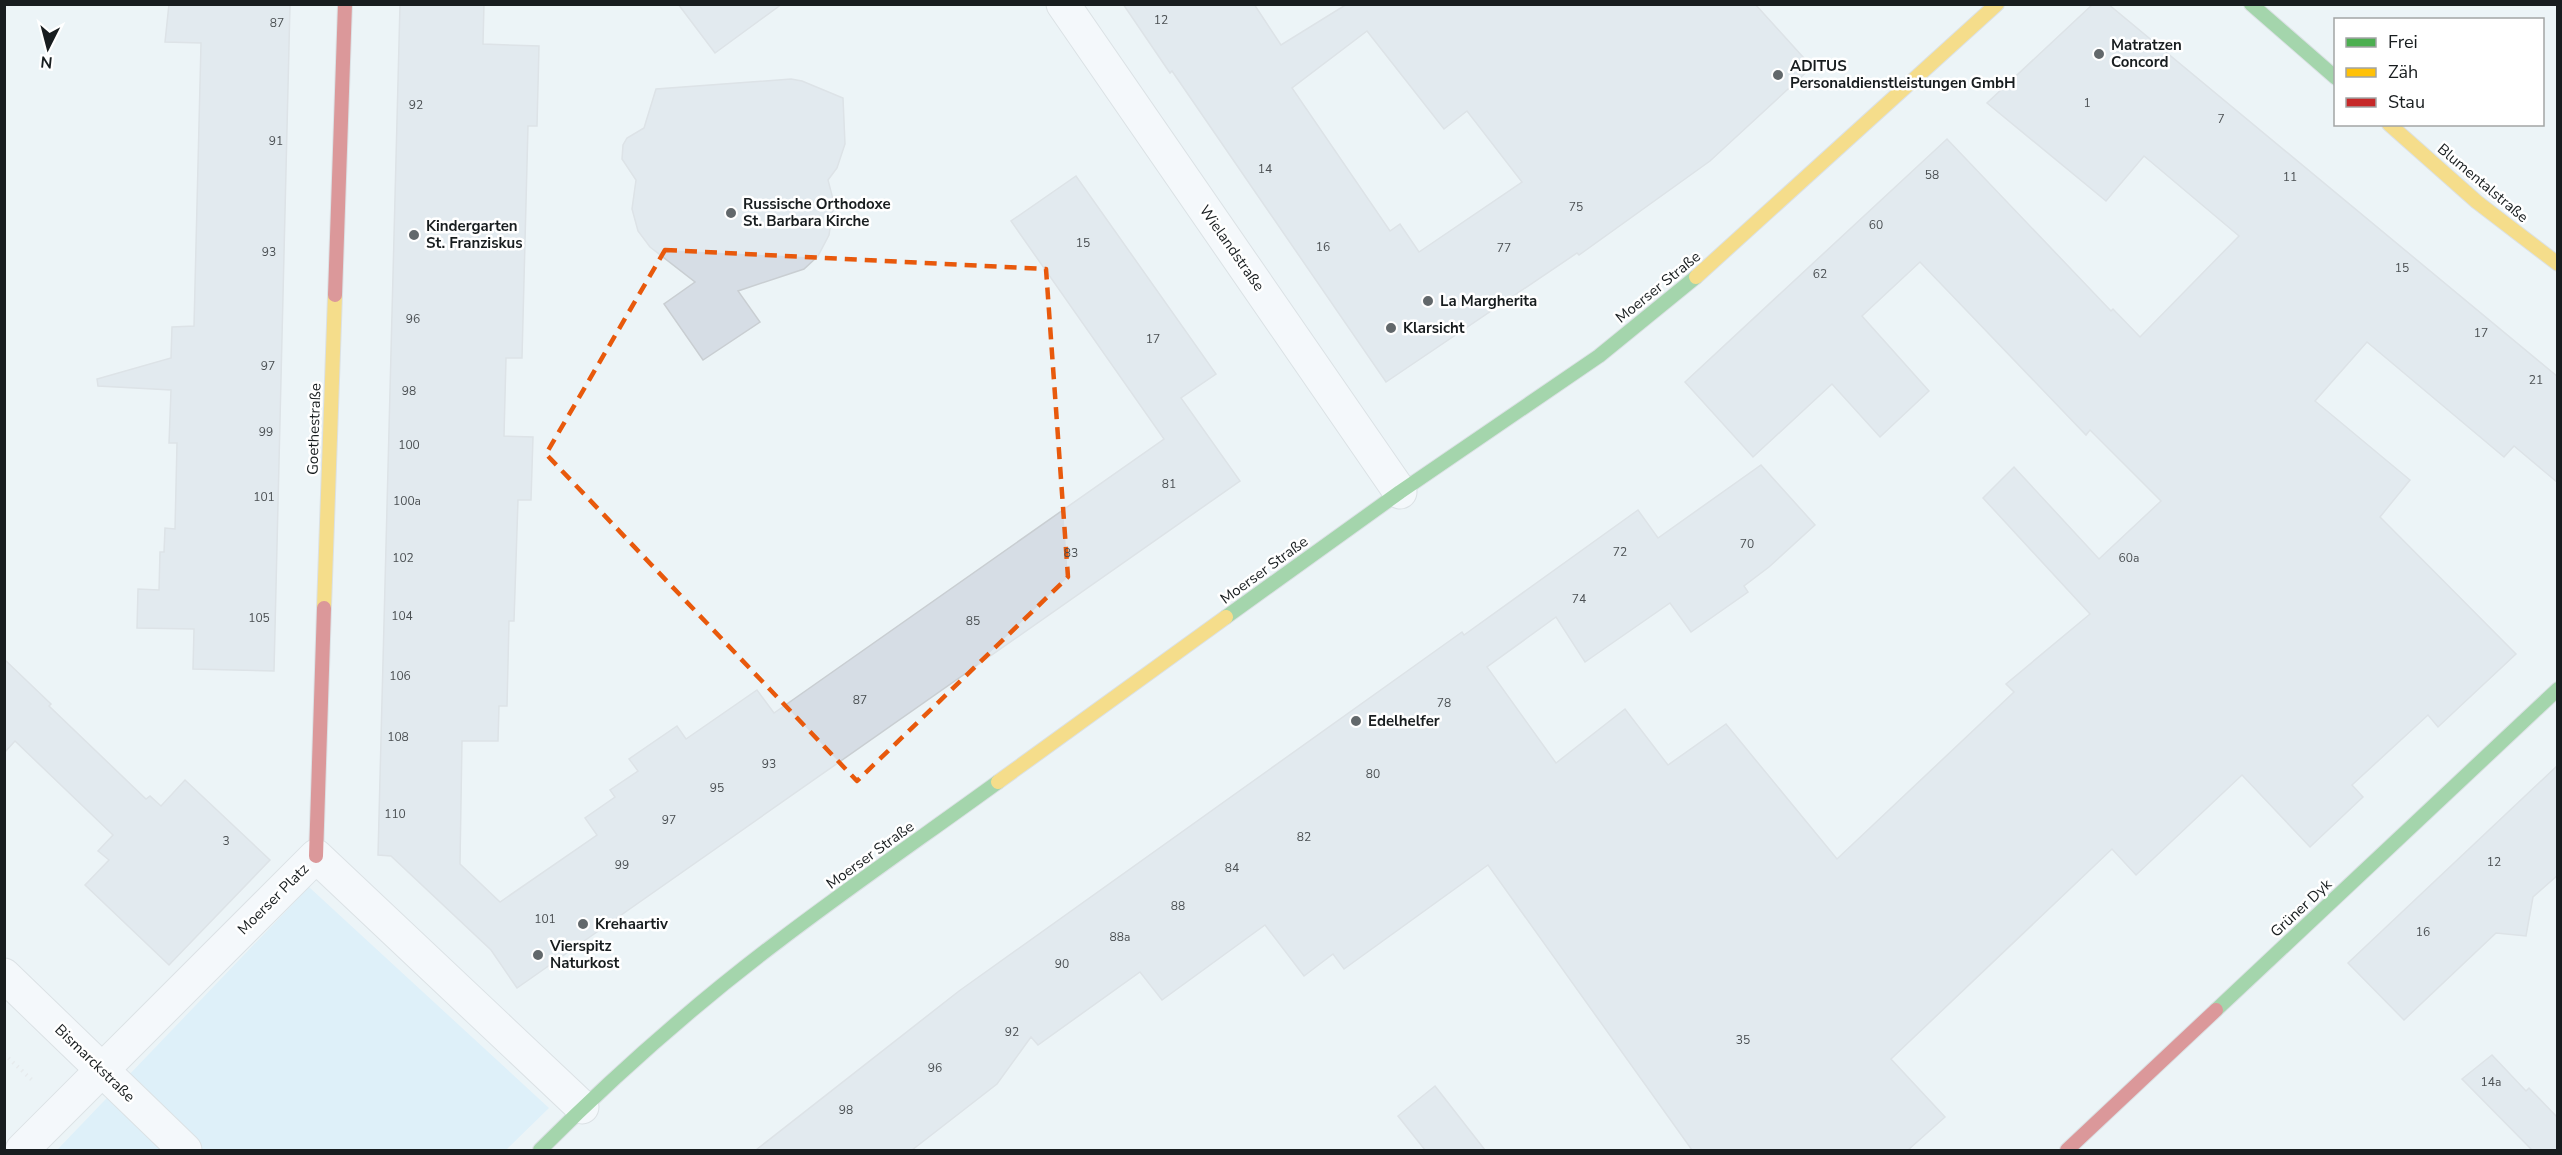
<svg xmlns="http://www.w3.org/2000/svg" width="2562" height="1155" font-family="'Nunito Sans',sans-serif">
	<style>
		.green { fill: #ccebfa }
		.building { fill: #d6dde5; stroke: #c9ced2; stroke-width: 1.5; fill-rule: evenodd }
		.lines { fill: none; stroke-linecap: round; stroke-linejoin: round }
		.street-casing { stroke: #c6cbce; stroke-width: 35 }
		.fast-casing { stroke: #c6cbce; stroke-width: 16 }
		.slow-casing { stroke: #c6cbce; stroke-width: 16 }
		.jam-casing { stroke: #c6cbce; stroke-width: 16 }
		.path { stroke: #dee0e1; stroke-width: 4; stroke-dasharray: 1.5 4.5; stroke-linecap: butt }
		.street { stroke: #fcfdfe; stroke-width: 33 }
		.fast { stroke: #4caf50; stroke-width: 14 }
		.slow { stroke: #ffc107; stroke-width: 14 }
		.jam { stroke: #c62828; stroke-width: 14 }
		.marked { fill: none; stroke: #e8590c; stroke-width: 4.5; stroke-dasharray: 12 8; stroke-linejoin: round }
		.poi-dot { fill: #62686b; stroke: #fff; stroke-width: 2 }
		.labels { text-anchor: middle; stroke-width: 5; stroke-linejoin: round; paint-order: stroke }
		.number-label { font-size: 12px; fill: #4a4f52 }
		.poi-label { font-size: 15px; font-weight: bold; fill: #181d1f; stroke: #fff; text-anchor: start }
		.street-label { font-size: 15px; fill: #181d1f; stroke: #fff }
	</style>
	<rect width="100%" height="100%" fill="#ecf4f7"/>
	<polygon class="green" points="309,887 549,1108 506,1150 57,1150"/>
	<g class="building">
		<polygon points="169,4 290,4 274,671 193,669 194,629 137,628 138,589 159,590 160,552 164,552 165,528 175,529 177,443 169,443 171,390 98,386 97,379 171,358 172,327 194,326 201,43 165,42"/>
		<polygon points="400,4 484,4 483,44 539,46 537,126 528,126 522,358 506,358 504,436 533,437 531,500 518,500 514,621 509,621 507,706 499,706 498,741 462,741 460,864 500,902 597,835 585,818 615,797 610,790 638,771 629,759 677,726 686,739 757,690 774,713 1164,439 1011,221 1076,176 1216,374 1181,398 1240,481 517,988 491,950 391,856 378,855"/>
		<polygon points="678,4 782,4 715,53"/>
		<path d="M1123,4H1254L1281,45L1347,4H1755L1812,67L1710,161L1579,255L1577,253L1386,382L1172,71L1170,73ZM1367,31L1444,129L1467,111L1522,182L1419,252L1400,224L1390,231L1292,88Z"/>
		<polygon points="2093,4 2108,4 2558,377 2558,483 2514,446 2504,457 2367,342 2315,401 2410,480 2380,517 2516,654 2438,727 2428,715 2352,785 2363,797 2310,847 2242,775 2136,875 2112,849 1891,1059 1945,1117 1908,1150 1692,1150 1488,865 1344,969 1333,954 1304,976 1265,925 1162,1000 1140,972 1038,1045 1031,1037 997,1084 912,1150 756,1150 959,991 1462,632 1464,635 1638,510 1658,538 1761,465 1815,525 1769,567 1744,586 1748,592 1691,632 1670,603 1585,662 1556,617 1487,667 1556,763 1625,709 1668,765 1726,724 1837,859 2014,692 2006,684 2090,614 1983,498 2014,467 2099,559 2161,501 2090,430 2086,435 1920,262 1862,316 1929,391 1880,437 1832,384 1753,457 1685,382 1947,139 2111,311 2113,309 2140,337 2239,236 2144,156 2106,201 1987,103"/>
		<polygon points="791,79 802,81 843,98 845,144 837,168 828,180 834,203 829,235 818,256 804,269 738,291 760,322 703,360 664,304 695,282 650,247 638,231 632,209 636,180 622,159 623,145 627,138 644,128 656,89"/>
		<polygon points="4,659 51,704 49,706 146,799 150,796 161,806 185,780 270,860 169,965 85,885 109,860 98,851 113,835 15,741 4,753"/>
		<polygon points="2558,765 2558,875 2533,897 2526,936 2496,933 2404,1020 2348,963"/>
		<polygon points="2492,1055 2526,1091 2529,1088 2558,1118 2558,1150 2532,1150 2462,1079"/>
		<polygon points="1435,1086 1485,1150 1425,1150 1398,1116"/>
	</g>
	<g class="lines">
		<defs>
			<g id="street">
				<polyline points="1063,4 1400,492"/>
				<polyline points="4,975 185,1150"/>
				<polyline points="22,1150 316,856 582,1107"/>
			</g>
			<g id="fast">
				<polyline points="2251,4 2336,78"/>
				<polyline points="1226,617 1400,492 1599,356 1696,277"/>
				<polyline points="2216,1010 2558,689"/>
				<path d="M540,1150C615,1075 695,1004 780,940C851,886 925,835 998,782"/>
			</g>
			<g id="slow">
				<polyline points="2389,124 2477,202 2558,264"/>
				<polyline points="1696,277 1997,4"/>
				<polyline points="324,608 335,295"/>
				<polyline points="998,782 1226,617"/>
			</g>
			<g id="jam">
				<polyline points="335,295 345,4"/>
				<polyline points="316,856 324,608"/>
				<polyline points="2067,1150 2216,1010"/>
			</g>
		</defs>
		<use href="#street" class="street-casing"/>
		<use href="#fast" class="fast-casing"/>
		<use href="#slow" class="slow-casing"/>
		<use href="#jam" class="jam-casing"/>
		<polyline class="path" points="4,1054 32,1080"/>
		<use href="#street" class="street"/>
		<use href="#fast" class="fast"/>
		<use href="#slow" class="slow"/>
		<use href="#jam" class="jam"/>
	</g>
	<path d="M0 0H2562V1155H0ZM665,250L1046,269L1068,577L857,781L546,454Z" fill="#ecf4f7" fill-opacity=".55" fill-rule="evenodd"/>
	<path class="marked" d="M665,250L1046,269L1068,577L857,781L546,454Z"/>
	<g class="poi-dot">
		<circle cx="2099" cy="54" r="6"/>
		<circle cx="1778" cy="75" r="6"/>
		<circle cx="731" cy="213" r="6"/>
		<circle cx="414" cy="235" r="6"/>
		<circle cx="1428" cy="301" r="6"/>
		<circle cx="1391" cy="328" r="6"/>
		<circle cx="1356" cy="721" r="6"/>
		<circle cx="583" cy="924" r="6"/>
		<circle cx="538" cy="955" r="6"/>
	</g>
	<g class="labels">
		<g class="number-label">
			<text x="1161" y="24">12</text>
			<text x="277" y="27">87</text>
			<text x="2087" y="107">1</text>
			<text x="416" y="109">92</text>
			<text x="2221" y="123">7</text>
			<text x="276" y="145">91</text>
			<text x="1265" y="173">14</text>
			<text x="1932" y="179">58</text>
			<text x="2290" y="181">11</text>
			<text x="1576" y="211">75</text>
			<text x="1876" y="229">60</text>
			<text x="1083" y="247">15</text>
			<text x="1323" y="251">16</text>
			<text x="1504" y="252">77</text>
			<text x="269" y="256">93</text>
			<text x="2402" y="272">15</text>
			<text x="1820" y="278">62</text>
			<text x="413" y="323">96</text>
			<text x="2481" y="337">17</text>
			<text x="1153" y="343">17</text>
			<text x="268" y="370">97</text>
			<text x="2536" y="384">21</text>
			<text x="409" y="395">98</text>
			<text x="266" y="436">99</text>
			<text x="409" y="449">100</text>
			<text x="1169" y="488">81</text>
			<text x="264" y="501">101</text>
			<text x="407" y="505">100a</text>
			<text x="1747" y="548">70</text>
			<text x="1620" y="556">72</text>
			<text x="1071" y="557">83</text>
			<text x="403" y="562">102</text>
			<text x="2129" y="562">60a</text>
			<text x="1579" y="603">74</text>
			<text x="402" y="620">104</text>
			<text x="259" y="622">105</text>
			<text x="973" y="625">85</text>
			<text x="400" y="680">106</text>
			<text x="860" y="704">87</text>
			<text x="1444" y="707">78</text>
			<text x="398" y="741">108</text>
			<text x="769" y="768">93</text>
			<text x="1373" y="778">80</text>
			<text x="717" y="792">95</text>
			<text x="395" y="818">110</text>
			<text x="669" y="824">97</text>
			<text x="1304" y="841">82</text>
			<text x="226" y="845">3</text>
			<text x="2494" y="866">12</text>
			<text x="622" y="869">99</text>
			<text x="1232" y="872">84</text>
			<text x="1178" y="910">88</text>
			<text x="545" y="923">101</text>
			<text x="2423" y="936">16</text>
			<text x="1120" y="941">88a</text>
			<text x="1062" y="968">90</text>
			<text x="1012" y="1036">92</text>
			<text x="1743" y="1044">35</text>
			<text x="935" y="1072">96</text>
			<text x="2491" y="1086">14a</text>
			<text x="846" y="1114">98</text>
		</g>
		<g class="poi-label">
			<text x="2111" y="50">Matratzen<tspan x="2111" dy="17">Concord</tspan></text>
			<text x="1790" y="71">ADITUS<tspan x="1790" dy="17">Personaldienstleistungen GmbH</tspan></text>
			<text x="743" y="209">Russische Orthodoxe<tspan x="743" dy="17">St. Barbara Kirche</tspan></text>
			<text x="426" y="231">Kindergarten<tspan x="426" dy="17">St. Franziskus</tspan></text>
			<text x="1440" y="306">La Margherita</text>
			<text x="1403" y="333">Klarsicht</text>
			<text x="1368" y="726">Edelhelfer</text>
			<text x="595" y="929">Krehaartiv</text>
			<text x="550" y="951">Vierspitz<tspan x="550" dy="17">Naturkost</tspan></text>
		</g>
		<g class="street-label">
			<text transform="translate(2483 183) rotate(40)" y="5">Blumentalstraße</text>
			<text transform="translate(1232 248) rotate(55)" y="5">Wielandstraße</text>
			<text transform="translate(1658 287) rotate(-39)" y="5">Moerser Straße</text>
			<text transform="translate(314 429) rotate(-88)" y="5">Goethestraße</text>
			<text transform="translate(1264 570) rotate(-36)" y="5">Moerser Straße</text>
			<text transform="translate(870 855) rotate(-36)" y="5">Moerser Straße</text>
			<text transform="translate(273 899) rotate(-45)" y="5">Moerser Platz</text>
			<text transform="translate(2301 908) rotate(-43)" y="5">Grüner Dyk</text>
			<text transform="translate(95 1063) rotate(44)" y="5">Bismarckstraße</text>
		</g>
	</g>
	<rect width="2562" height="1155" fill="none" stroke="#181d1f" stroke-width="12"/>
	<rect x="2334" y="18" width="210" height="108" fill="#ffffff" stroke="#a3a5a5" stroke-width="1.5"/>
	<rect x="2346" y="38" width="30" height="9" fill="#4caf50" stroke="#a3a5a5" stroke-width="1.5"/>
	<text x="2388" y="48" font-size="18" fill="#181d1f">Frei</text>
	<rect x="2346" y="68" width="30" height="9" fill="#ffc107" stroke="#a3a5a5" stroke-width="1.5"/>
	<text x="2388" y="78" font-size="18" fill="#181d1f">Zäh</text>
	<rect x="2346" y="98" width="30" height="9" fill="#c62828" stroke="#a3a5a5" stroke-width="1.5"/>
	<text x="2388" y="108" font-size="18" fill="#181d1f">Stau</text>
	<g transform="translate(48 48) rotate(186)" stroke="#ffffff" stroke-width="4.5" paint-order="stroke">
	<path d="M0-4.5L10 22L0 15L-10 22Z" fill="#181d1f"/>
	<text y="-9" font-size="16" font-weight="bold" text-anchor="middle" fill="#181d1f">N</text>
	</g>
</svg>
